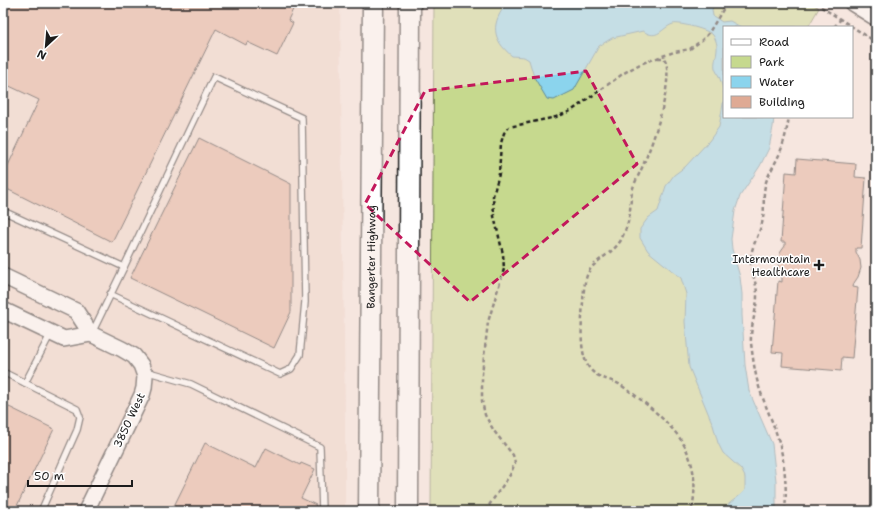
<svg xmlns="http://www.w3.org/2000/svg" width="879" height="514" font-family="'Shantell Sans',sans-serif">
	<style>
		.built { fill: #eed4c8 }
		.green { fill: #c6d98e; stroke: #717a55 }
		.water { fill: #8bd4ed; stroke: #5f8a99 }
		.building { fill: #dfaa94; stroke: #1c1c1c }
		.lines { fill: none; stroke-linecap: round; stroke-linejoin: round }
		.lane-casing { stroke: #1c1c1c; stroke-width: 8 }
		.secondary-casing { stroke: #1c1c1c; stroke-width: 18 }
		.highway-casing { stroke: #1c1c1c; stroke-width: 23 }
		.path { stroke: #1c1c1c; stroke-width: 2.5; stroke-dasharray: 4 3; stroke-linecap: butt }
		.lane { stroke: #fff; stroke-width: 5.5 }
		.secondary { stroke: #fff; stroke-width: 15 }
		.highway { stroke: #fff; stroke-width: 20 }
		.marked { fill: none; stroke: #c2185b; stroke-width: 3; stroke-dasharray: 8 5; stroke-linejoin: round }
		.poi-dot { fill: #1c1c1c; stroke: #fff; stroke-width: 1.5 }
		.labels { text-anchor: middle; stroke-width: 3; stroke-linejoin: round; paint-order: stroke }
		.street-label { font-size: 11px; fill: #1c1c1c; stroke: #fff }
		.poi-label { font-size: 11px; fill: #1c1c1c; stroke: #fff; text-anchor: end }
	</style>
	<rect width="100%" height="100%" fill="#f5e6df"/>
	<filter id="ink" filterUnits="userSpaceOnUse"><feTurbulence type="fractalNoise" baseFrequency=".025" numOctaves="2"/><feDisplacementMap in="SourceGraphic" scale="8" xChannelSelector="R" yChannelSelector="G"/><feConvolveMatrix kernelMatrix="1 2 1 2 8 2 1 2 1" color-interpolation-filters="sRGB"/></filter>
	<g filter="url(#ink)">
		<polygon class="built" points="3,3 340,3 345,422 345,511 3,511"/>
		<polygon class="green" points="434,3 810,3 819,8 808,27 724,27 724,117 714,191 749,511 431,511"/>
		<g class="water">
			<path d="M507,3H714L712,10L713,16L722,22L730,21L741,27H724V94C723,89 722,84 720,79C719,75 716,72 715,68C713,58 722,49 713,35C709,30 679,22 673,24C661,28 658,41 643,31L612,38L599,46L574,90L554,100L547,99L534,77L529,60L524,57L512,56C491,39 491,23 507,3Z"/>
			<path d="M724,98V117H774L773,127L769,148L760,166L740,196L735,211L731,239L732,249L740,277L742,294V315L745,365L749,391L772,444L776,481V511H723C728,502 739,498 745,490V477L741,469L723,453L718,443L713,425L689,367L685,322L686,294L681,278L648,251L640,238V229L648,218L658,211L666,186L674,175L685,167L709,141L719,127Z"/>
		</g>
		<g class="building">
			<polygon points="3,3 296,3 288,20 293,23 277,56 247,42 246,45 216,29 112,242 3,187 3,176 39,100 3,83"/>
			<polygon points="199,138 291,184 291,312 274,348 130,278"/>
			<polygon points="797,159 856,164 855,177 866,178 861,248 856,248 856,252 860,260 861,268 858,277 854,283 853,287 858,288 852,358 842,357 841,371 782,366 783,353 772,352 778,281 782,282 782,278 779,271 778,262 780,253 785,246 785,242 781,242 786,172 796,173"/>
			<polygon points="3,404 54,429 15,510 13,511 3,511"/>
			<polygon points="205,443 256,468 266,448 300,465 301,463 315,469 301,498 316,505 313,511 179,511 173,508"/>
		</g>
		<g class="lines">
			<defs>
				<g id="lane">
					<polyline points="3,116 4,117"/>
					<polyline points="3,211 124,267"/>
					<polyline points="92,333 124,267 214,77 302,118 305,302 300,355 291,369 280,374 110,294"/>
					<polyline points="145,371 191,384 320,447 322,511"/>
					<polyline points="3,372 25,383"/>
					<polyline points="41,511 77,430 80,417 77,409 25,383 51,333"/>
				</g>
				<g id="secondary">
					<polyline points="852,3 876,18"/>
					<polyline points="3,276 76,311 91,334 122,349 134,356 141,365 145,376 144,388 142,395 86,511"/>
					<polyline points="3,310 64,339 91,334"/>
				</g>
				<g id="highway">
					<path id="s1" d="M369,511L373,3"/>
					<polyline points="408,511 410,3"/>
				</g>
			</defs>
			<use href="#lane" class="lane-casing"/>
			<use href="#secondary" class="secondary-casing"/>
			<use href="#highway" class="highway-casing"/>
			<g class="path">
				<polyline points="815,3 876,42"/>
				<polyline points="834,27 841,19"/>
				<path d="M658,58H664C676,76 653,143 644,163C641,171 636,179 633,188C630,197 631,208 629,217C628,225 624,233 621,240C614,252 601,257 592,267C584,276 584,290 583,301C582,320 578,354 590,369C598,379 610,379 619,384C639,397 677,427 686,449C695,467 697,492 691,511"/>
				<polyline points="485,511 510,475 515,463 513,455 494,431 485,415 482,401 482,374 488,322 504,269 503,254 494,216 493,196 499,174 501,143 504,133 509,127 556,117 571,111 624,73 640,64 674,52 690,49 702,40 708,34 724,8 730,3"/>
				<path d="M785,511C787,488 785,464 779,442C774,424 766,408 760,390C755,375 753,359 751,343C750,326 757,311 757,295C757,282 750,271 751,259C751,245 761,233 763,218C765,206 762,195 766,182C769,173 775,164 779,155C784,143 787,130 789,117"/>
			</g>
			<use href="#lane" class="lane"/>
			<use href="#secondary" class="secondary"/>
			<use href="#highway" class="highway"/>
		</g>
	</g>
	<path d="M0 0H879V514H0ZM586,71L637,164L470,302L365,204L425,91Z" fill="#f5e6df" fill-opacity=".55" fill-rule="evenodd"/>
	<path class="marked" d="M586,71L637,164L470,302L365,204L425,91Z"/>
	<path class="poi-dot" d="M817 259h4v4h4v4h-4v4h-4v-4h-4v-4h4z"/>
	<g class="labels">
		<g class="street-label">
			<text dy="4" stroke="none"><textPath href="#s1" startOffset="254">Bangerter Highway</textPath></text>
			<text transform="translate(129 420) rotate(-65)" y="4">3850 West</text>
		</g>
		<g class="poi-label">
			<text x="810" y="263">Intermountain<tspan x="810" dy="13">Healthcare</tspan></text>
		</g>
	</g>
	<rect width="879" height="514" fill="none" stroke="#fff" stroke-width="16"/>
	<rect x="8" y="8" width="863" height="498" fill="none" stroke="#1c1c1c" stroke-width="1.5" filter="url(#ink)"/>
	<rect x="723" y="26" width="130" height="92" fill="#ffffff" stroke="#a4a4a4"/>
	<rect x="731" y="39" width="20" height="6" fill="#ffffff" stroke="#a4a4a4"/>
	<text x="759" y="46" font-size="12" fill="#1c1c1c">Road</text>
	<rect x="731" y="56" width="20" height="12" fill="#c6d98e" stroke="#a4a4a4"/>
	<text x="759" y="66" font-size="12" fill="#1c1c1c">Park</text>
	<rect x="731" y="76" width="20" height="12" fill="#8bd4ed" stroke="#a4a4a4"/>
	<text x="759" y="86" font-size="12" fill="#1c1c1c">Water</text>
	<rect x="731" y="96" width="20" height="12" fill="#dfaa94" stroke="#a4a4a4"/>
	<text x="759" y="106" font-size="12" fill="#1c1c1c">Building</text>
	<g transform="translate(46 46) rotate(206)" stroke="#ffffff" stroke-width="3" paint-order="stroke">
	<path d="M0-3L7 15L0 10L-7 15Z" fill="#1c1c1c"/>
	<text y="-6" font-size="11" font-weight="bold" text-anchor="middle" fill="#1c1c1c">N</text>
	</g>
	<path d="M28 480v6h104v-6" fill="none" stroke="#1c1c1c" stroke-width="2"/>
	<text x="34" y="480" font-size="12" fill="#1c1c1c" stroke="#ffffff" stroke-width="3" paint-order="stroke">50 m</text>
</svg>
